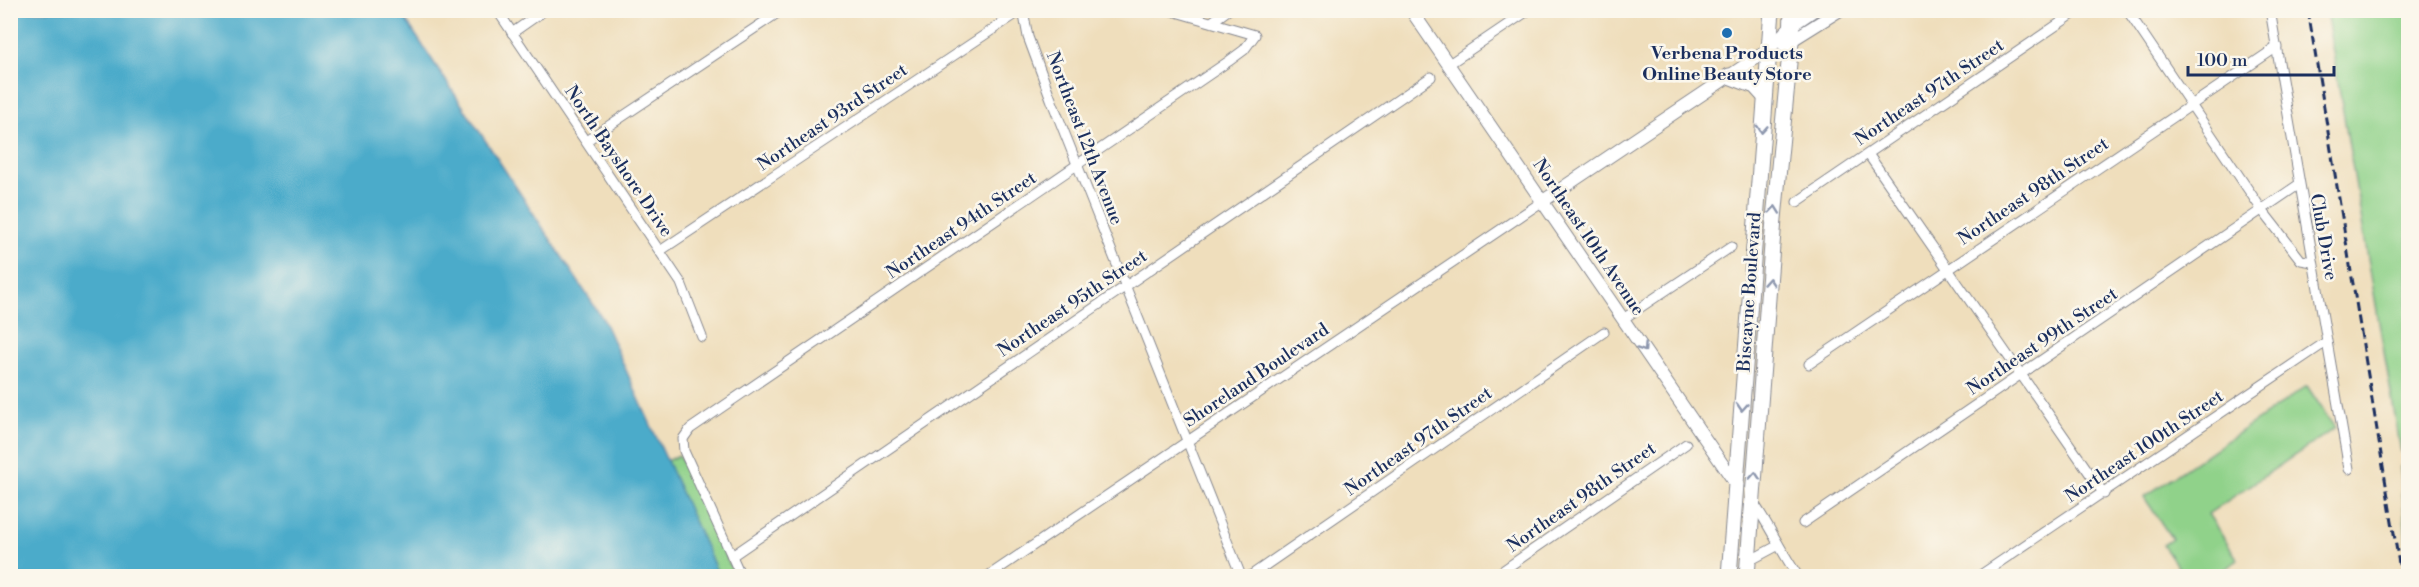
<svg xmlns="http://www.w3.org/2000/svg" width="2419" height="587" font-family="'Libre Bodoni',serif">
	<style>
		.green { fill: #90d28a; stroke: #568074; stroke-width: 1.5 }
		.water { fill: #4babca; stroke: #336d94; stroke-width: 1.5 }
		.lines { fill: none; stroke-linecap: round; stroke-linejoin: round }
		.minor-casing { stroke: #85868d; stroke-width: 11 }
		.tertiary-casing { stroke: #85868d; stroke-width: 14 }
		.primary-casing { stroke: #85868d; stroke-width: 17 }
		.minor { stroke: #fff; stroke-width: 9 }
		.tertiary { stroke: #fff; stroke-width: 12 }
		.primary { stroke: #fff; stroke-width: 15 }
		.rail { stroke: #1b2f5e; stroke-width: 3; stroke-dasharray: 9 4.5; stroke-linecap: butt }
		.oneway { stroke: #8d97ae }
		.poi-dot { fill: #1f6fb2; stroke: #fbf7ec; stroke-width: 2 }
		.labels { text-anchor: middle; stroke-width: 5; stroke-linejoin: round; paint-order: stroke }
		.poi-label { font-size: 18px; font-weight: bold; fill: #1b2f5e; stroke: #fbf7ec }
		.street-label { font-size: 18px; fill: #1b2f5e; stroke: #fbf7ec }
	</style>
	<rect width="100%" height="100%" fill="#fbf7ec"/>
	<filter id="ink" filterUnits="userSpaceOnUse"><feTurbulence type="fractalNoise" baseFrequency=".0167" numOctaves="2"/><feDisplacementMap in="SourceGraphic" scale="12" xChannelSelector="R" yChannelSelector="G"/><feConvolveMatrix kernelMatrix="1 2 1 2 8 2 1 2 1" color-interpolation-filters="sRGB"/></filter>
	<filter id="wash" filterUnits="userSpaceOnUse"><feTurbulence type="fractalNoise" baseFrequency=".008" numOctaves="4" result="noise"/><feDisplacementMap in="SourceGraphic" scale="24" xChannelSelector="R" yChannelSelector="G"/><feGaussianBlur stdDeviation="1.35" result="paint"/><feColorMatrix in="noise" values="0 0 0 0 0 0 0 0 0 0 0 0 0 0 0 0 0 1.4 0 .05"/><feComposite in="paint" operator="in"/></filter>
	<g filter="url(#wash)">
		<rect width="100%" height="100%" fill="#efdebc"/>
		<g class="green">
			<polygon points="2326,11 2408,11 2408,447 2401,452"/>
			<polygon points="2307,386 2335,428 2208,514 2238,560 2214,576 2184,576 2163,545 2172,539 2144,497"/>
			<polygon points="679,455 735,576 719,576 666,461"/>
			<polygon points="2408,462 2408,562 2400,467"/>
		</g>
		<polygon class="water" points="10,11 400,11 603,319 719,576 11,576"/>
	</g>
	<g filter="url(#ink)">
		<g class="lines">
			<defs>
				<g id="minor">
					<polyline points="497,10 681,283 702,337"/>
					<polyline points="1023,10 1028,37 1051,99 1241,576"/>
					<polyline points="2127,10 2262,210 2301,260 2313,262"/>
					<polyline points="2270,10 2349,469"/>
					<polyline points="1213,21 1228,10"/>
					<polyline points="512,33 545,10"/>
					<polyline points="1449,64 1529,10"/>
					<polyline points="586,141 782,10"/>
					<polyline points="1868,154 2104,494"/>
					<polyline points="1797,202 2079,10"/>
					<polyline points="660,251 1022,10"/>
					<polyline points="1623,319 1731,247"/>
					<polyline points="1809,364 2277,47"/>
					<path d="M1753,502C1770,526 1781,552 1798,576"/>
					<polyline points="1803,523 2298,185"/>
					<polyline points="732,556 1431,77"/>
					<polyline points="1749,561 1777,546"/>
					<polyline points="741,576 684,451 683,439 690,429 1229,61 1244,50 1255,35 1169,10"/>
					<polyline points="988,576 1543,201"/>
					<polyline points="1250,576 1604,332"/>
					<polyline points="1495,576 1686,444"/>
					<polyline points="1979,576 2326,342"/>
				</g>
				<g id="tertiary">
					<polyline points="1411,10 1736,484"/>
					<polyline points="1784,45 1840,10"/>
					<polyline points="1543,201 1768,50 1792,25 1814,10"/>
				</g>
				<g id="primary">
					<polyline points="1729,76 1755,86 1765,97"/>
					<polyline points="1729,576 1772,10"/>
					<polyline points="1747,576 1774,219 1791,42 1792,10"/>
				</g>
			</defs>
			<use href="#minor" class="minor-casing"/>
			<use href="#tertiary" class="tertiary-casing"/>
			<use href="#primary" class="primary-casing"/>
			<use href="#minor" class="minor"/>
			<use href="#tertiary" class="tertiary"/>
			<use href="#primary" class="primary"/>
			<polyline class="rail" points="2308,10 2401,576"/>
		</g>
		<defs><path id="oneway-chevron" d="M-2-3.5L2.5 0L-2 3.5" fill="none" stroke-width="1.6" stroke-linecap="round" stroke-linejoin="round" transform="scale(1.5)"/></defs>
		<g class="oneway">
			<use href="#oneway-chevron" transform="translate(1762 129) rotate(94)"/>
			<use href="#oneway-chevron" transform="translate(1775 210) rotate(-84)"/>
			<use href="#oneway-chevron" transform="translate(1769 282) rotate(-86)"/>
			<use href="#oneway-chevron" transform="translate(1643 348) rotate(56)"/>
			<use href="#oneway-chevron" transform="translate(1742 407) rotate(94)"/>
			<use href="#oneway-chevron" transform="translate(1755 476) rotate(-86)"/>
		</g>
	</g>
	<circle class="poi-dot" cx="1727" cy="33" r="6"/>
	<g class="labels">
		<g class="poi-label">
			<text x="1727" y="59">Verbena Products<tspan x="1727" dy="21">Online Beauty Store</tspan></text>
		</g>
		<g class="street-label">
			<text transform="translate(1929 92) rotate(-34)" y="6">Northeast 97th Street</text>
			<text transform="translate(832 117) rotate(-34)" y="6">Northeast 93rd Street</text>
			<text transform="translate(1085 138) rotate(69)" y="6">Northeast 12th Avenue</text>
			<text transform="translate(619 161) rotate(56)" y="6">North Bayshore Drive</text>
			<text transform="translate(2033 191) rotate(-34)" y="6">Northeast 98th Street</text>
			<text transform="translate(961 225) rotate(-34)" y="6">Northeast 94th Street</text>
			<text transform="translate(1589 237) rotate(56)" y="6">Northeast 10th Avenue</text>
			<text transform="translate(2324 237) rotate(80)" y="6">Club Drive</text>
			<text transform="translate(1749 292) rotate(-86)" y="6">Biscayne Boulevard</text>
			<text transform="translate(1072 303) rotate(-34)" y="6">Northeast 95th Street</text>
			<text transform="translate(2042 341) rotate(-34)" y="6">Northeast 99th Street</text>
			<text transform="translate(1256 375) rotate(-34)" y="6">Shoreland Boulevard</text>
			<text transform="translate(1418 441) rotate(-35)" y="6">Northeast 97th Street</text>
			<text transform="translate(2144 446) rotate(-34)" y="6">Northeast 100th Street</text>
			<text transform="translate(1581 497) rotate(-35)" y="6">Northeast 98th Street</text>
		</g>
	</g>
	<rect width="2419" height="587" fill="none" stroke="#fbf7ec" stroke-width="36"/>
	<path d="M2188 66v9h146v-9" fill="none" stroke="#1b2f5e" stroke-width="3"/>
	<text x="2197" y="66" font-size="18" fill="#1b2f5e" stroke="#fbf7ec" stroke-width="4.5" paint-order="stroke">100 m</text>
</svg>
